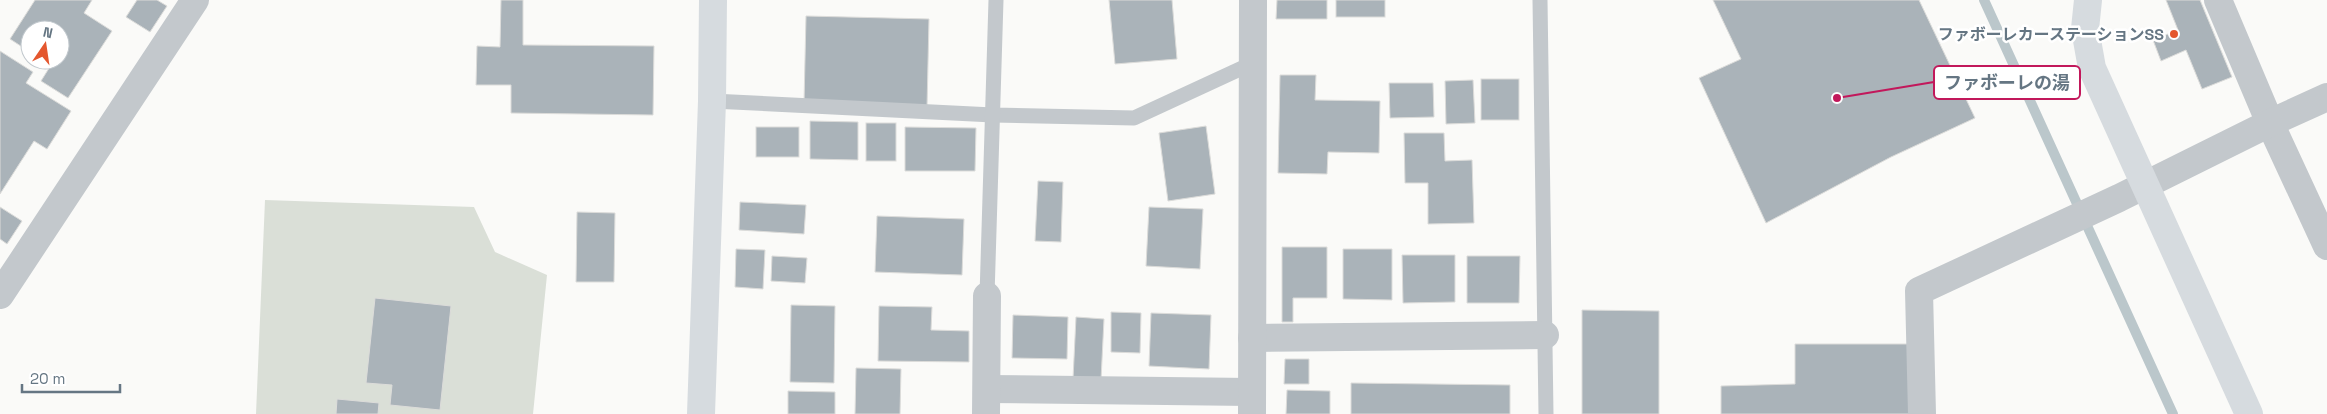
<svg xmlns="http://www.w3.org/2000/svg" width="2327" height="414" font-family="'Space Grotesk','Noto Sans JP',sans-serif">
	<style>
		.green { fill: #dadfd7 }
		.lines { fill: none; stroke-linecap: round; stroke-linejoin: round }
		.stream { stroke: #bbc7cb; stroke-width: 10 }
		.building { fill: #aab3b9; stroke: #dcdcda }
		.lane { stroke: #c3c8cc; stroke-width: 15 }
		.street { stroke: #c3c8cc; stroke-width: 28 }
		.secondary { stroke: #d6dbdf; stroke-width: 28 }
		.poi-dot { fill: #e4572e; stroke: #fff; stroke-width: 2 }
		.labels { text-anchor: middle; stroke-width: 5; stroke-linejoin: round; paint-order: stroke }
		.poi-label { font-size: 16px; font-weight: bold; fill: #657683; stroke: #fff; text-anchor: end }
		.leader { fill: none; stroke: #c2185b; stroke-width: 2 }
		.callout-dot { fill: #c2185b; stroke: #fff; stroke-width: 2 }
		.callout { fill: #fff; stroke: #c2185b; stroke-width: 2 }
		.callout-label { font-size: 18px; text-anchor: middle; font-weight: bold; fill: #657683 }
	</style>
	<rect width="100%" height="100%" fill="#fafaf8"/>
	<polygon class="green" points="265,200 474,207 495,252 547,275 533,414 256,414"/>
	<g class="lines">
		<polyline class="stream" points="1984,0 2173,414"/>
	</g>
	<g class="building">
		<polygon points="35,0 92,0 84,13 112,31 68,98 41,81 51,65 42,60 60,60 60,30 30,30 30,52 10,39"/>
		<polygon points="137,0 157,0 167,6 150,32 126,17"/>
		<polygon points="501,0 523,0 523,45 654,46 653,115 511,113 511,85 476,85 477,46 500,47"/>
		<polygon points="1109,0 1172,0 1177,59 1115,64"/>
		<polygon points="1277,0 1327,0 1327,19 1276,19"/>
		<rect x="1336" y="0" width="49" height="17"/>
		<polygon points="1713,0 1919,0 1975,118 1891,157 1766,223 1699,78 1741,59"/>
		<polygon points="2166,0 2200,0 2232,77 2202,89 2186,50 2161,61 2153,40 2178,30"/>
		<polygon points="806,16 929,19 927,107 804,103"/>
		<polygon points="0,51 33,72 26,83 71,111 47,149 34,141 0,194"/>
		<polygon points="1280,75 1316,75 1315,100 1380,101 1379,153 1328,152 1327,174 1278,173"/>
		<rect x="1481" y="79" width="38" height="41"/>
		<polygon points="1473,80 1475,123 1446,124 1445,81"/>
		<polygon points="1389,83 1433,83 1434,117 1390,118"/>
		<polygon points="810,121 858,122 858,160 810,159"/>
		<rect x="866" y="123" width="30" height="38"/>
		<polygon points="1206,126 1215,194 1168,201 1159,133"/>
		<rect x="756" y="127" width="43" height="30"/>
		<polygon points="905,127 976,128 975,171 905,171"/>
		<polygon points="1404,133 1444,133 1445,161 1472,160 1474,223 1428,224 1428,183 1405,183"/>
		<polygon points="1038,181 1063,182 1061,242 1035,241"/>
		<polygon points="740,202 806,205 804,234 739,230"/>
		<polygon points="0,207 22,221 7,244 0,239"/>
		<polygon points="1149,207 1203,209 1200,269 1146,266"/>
		<polygon points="577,212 615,213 614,282 576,282"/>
		<polygon points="877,216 964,219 962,275 875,272"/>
		<polygon points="1282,247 1327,247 1327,298 1293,298 1293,322 1282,322"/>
		<polygon points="736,249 765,250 763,289 735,287"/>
		<polygon points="1343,249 1392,249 1392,300 1343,299"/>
		<polygon points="1402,255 1455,255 1455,302 1403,303"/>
		<polygon points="772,256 807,258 805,283 771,281"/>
		<polygon points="1467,256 1520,256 1519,303 1467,303"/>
		<polygon points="375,298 451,306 440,410 390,405 392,385 366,383"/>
		<polygon points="791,305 835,306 834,383 790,382"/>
		<polygon points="879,306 932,307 931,330 969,331 969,362 878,361"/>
		<polygon points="1582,310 1659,311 1659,414 1582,414"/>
		<polygon points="1111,312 1141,313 1140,353 1111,352"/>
		<polygon points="1151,313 1211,315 1209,369 1149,366"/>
		<polygon points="1013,315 1068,317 1067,359 1012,358"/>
		<polygon points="1076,317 1104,319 1101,380 1073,379"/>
		<polygon points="1795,344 1911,344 1910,414 1721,414 1721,386 1795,384"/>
		<polygon points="1285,359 1309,359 1309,384 1284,384"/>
		<polygon points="856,368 901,369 900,414 855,414"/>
		<polygon points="1351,383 1510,385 1510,414 1351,414"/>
		<polygon points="1287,390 1330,391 1330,414 1286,414"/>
		<polygon points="788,391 835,392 835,414 788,414"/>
		<polygon points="337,399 379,403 378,414 336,414"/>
	</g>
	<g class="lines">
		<g class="lane">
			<polyline points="1540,0 1546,414"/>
			<polyline points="712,101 993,115 1134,118 1253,63"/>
			<polyline points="987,296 996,0"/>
		</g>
		<g class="street">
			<polyline points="2218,0 2270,123 2327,246"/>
			<polyline points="0,295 195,0"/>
			<polyline points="1252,338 1545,335"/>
			<polyline points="987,389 1251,392"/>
			<polyline points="986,414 987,296"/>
			<polyline points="1252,414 1253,0"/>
			<polyline points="1922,414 1919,291 2119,198 2270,123 2327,97"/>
		</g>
		<g class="secondary">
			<polyline points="2088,0 2085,29 2092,68 2249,414"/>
			<polyline points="701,414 712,101 713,0"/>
		</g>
	</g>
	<circle class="poi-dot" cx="2174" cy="34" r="5"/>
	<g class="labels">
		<g class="poi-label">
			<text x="2164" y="40">ファボーレカーステーションSS</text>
		</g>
	</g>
	<path class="leader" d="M1837 98L1934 82"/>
	<circle class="callout-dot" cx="1837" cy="98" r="5"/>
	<rect class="callout" x="1934" y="66" width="146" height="33" rx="5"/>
	<g class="callout-label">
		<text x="2007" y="89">ファボーレの湯</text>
	</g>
	<g transform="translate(45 45) rotate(13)"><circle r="24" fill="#ffffff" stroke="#c1c8cd"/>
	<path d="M0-4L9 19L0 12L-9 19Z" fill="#e4572e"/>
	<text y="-8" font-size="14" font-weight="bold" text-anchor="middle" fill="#657683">N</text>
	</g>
	<path d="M22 384v8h98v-8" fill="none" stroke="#657683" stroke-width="2.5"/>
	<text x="30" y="384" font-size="15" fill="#657683" stroke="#ffffff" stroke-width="4" paint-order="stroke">20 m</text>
</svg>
